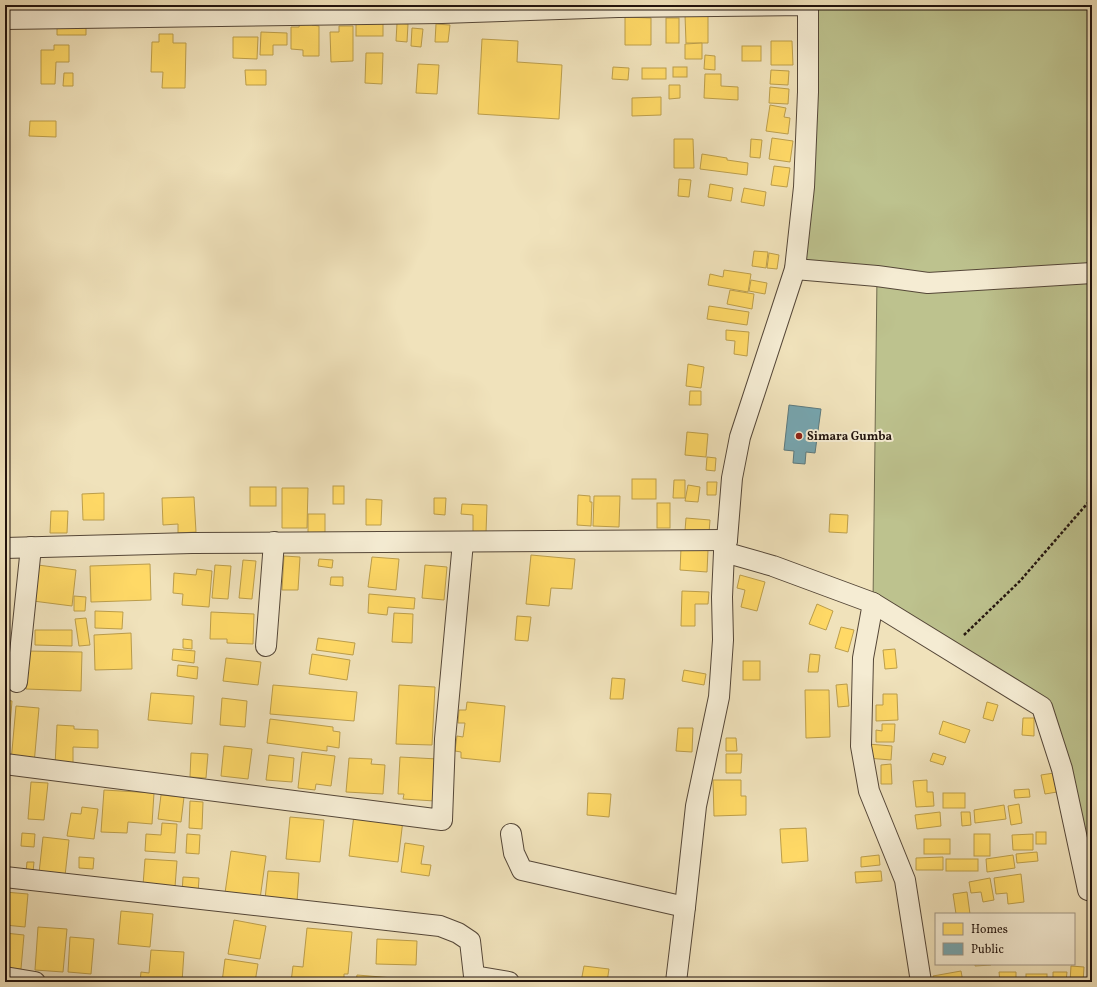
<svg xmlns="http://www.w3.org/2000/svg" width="1097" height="987" font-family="Vollkorn,serif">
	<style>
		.green { fill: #bdc28e; stroke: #6f6a4e }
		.homes { fill: #ffd966; stroke: #bc9e4b }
		.public { fill: #76a5af; stroke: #5c797e }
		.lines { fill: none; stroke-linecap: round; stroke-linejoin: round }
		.minor-casing { stroke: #554738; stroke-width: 22 }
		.path { stroke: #21130d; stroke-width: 2.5; stroke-dasharray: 3 2; stroke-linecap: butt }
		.minor { stroke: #f5ecd3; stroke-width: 20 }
		.poi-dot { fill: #8f2418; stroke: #f5ecd3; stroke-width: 1.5 }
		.labels { text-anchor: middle; stroke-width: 4; stroke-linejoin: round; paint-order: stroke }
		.poi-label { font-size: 12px; font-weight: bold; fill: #21130d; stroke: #f5ecd3; text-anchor: start }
	</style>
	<rect width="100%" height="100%" fill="#f0e2bb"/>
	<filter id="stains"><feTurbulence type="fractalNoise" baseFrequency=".005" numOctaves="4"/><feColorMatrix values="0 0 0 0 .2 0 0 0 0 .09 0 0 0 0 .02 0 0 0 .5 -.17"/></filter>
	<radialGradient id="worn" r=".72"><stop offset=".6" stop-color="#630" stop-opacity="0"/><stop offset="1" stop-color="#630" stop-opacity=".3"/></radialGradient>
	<polygon class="green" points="808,5 1092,5 1092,891 1042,707 873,603 877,276 795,269"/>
	<g class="homes">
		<polygon points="685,15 708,15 708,43 686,43"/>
		<polygon points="625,17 651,18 651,45 625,45"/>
		<rect x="666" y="18" width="13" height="25"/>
		<polygon points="300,22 312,22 312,25 319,26 319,56 303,56 303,50 291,49 291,27 299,27"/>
		<rect x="356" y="22" width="27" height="14"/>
		<polygon points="86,23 86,35 57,35 57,24"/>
		<polygon points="397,23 408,24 407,42 396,41"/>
		<polygon points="436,24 450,25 448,42 435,42"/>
		<polygon points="339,26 353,26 353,61 331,62 330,32 339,32"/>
		<polygon points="412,28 423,29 421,47 411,46"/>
		<polygon points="261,32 287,33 287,45 273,45 273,55 260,55"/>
		<polygon points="159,34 173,34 173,43 186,43 185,88 162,88 163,72 151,72 152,42 159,42"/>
		<polygon points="233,37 258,37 257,59 233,58"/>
		<polygon points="482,39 518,41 517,62 562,65 559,119 478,114"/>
		<polygon points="771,41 792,41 793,65 771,65"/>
		<polygon points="702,43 702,59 685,59 685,44"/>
		<polygon points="54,45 69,45 69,62 56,62 55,84 41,84 41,50 54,50"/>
		<rect x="742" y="46" width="19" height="15"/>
		<polygon points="366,53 383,53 382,84 365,83"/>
		<polygon points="705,55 715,56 715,70 704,69"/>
		<polygon points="418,64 439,65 437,94 416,93"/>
		<polygon points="613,67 629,68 628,80 612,79"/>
		<rect x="673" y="67" width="14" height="10"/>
		<rect x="642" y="68" width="24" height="11"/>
		<polygon points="245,70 266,70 266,85 246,85"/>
		<polygon points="771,70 789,71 788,85 770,84"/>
		<polygon points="64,73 73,73 73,86 63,86"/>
		<polygon points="705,74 721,74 721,86 738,87 738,100 704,98"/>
		<polygon points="669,85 680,85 680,98 669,99"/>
		<polygon points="770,87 789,89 788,104 769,103"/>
		<polygon points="661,97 661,115 632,116 632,98"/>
		<polygon points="770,105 786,108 784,117 790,118 788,134 766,131"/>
		<polygon points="30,121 56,121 56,137 29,136"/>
		<polygon points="772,138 793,141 790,162 769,159"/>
		<polygon points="674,139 693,139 694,168 674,168"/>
		<polygon points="751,139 762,140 760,158 750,157"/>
		<polygon points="702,154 727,158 727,160 748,163 747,175 700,169"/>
		<polygon points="774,166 790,168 787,187 771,185"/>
		<polygon points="679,179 691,180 689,197 678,196"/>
		<polygon points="710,184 733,188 731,201 708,197"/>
		<polygon points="744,188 766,192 764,206 741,202"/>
		<polygon points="754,251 768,252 766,268 752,266"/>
		<polygon points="769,253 779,255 777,269 767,268"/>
		<polygon points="724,270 751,274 748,292 708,285 710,274 723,277"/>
		<polygon points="751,280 767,283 765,294 749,291"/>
		<polygon points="730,290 754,294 752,309 727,304"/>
		<polygon points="709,306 749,312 747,325 707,319"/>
		<polygon points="726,330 749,332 747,356 734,354 735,341 726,340"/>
		<polygon points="688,364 704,367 701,388 686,386"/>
		<polygon points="690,391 701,391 701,405 689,405"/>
		<polygon points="687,432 708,434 706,457 685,455"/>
		<polygon points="707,457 716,458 715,471 706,470"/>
		<rect x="632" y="479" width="24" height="20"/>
		<polygon points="674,480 685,480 685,498 673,498"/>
		<polygon points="707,482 717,482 716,495 707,495"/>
		<polygon points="688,485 700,487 698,502 685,501"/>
		<rect x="333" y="486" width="11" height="18"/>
		<rect x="250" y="487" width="26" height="19"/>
		<polygon points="282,488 308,488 307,528 282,528"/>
		<polygon points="104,493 104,520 83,520 82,494"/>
		<polygon points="578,495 590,496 590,502 592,502 591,526 577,525"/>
		<polygon points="594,496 620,496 619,527 593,526"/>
		<polygon points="194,497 196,532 178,533 178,524 163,525 162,498"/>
		<polygon points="434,498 446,498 445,515 434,514"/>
		<polygon points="366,499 382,500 381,525 366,525"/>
		<rect x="657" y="503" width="13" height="25"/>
		<polygon points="462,504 487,505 486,533 473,533 473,515 461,514"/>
		<polygon points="51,511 68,511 67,533 50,533"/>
		<rect x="308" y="514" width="17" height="22"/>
		<polygon points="830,514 848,515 847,533 829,532"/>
		<polygon points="686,518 710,520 709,533 685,531"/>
		<polygon points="681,548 708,550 707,572 680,570"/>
		<polygon points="531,555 575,559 572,589 551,588 549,606 526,604"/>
		<polygon points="284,556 300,557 298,590 282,590"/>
		<polygon points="372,557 399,559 396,590 368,587"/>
		<polygon points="319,559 333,560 332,568 318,566"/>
		<polygon points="243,560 256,561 252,599 239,598"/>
		<polygon points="150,564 151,600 91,602 90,566"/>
		<polygon points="38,565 76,570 72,606 33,601"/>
		<polygon points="215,565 231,566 228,599 212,598"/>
		<polygon points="425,565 447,567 444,600 422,598"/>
		<polygon points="197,569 212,571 209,607 182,605 183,594 173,593 174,573 196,575"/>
		<polygon points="740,575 765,582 757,611 741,607 745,590 737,588"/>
		<polygon points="331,577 343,577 343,586 330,585"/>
		<polygon points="682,591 709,592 708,604 695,604 695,626 681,626"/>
		<polygon points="369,594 415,598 414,609 388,607 387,615 368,613"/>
		<polygon points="74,596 86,597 85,611 74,611"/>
		<polygon points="817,604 833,611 826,630 809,624"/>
		<polygon points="95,611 123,612 122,629 95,628"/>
		<polygon points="211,612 254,614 253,644 227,643 227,639 210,639"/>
		<polygon points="394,613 413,614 412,643 392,642"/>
		<polygon points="517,616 531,617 528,641 515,640"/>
		<polygon points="86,618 90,645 79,646 75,619"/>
		<polygon points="841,627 854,630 848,652 835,648"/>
		<polygon points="35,630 72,630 72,646 35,645"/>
		<polygon points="131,633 132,669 95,670 94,635"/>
		<polygon points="318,638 355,643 353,655 316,650"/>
		<polygon points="183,639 192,640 192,649 183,648"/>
		<polygon points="5,648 8,648 7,675 5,675"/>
		<polygon points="173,649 195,651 194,663 172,660"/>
		<polygon points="895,649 897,668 885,669 883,650"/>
		<polygon points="27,651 82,652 81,691 26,689"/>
		<polygon points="312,654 350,660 347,680 309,674"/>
		<polygon points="810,654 820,655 818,672 808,672"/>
		<polygon points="226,658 261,662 258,685 223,681"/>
		<rect x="743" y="661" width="17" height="19"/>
		<polygon points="178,665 198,667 197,679 177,676"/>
		<polygon points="684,670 706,674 704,685 682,681"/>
		<polygon points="612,678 625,679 623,699 610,699"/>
		<polygon points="847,684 849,706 838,707 836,685"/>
		<polygon points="273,685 357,692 354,721 270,714"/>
		<polygon points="399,685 435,687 432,745 396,744"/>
		<polygon points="805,690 829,690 830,737 806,738"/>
		<polygon points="151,693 194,696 192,724 148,720"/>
		<polygon points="883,694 897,694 898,720 876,721 876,705 883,705"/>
		<polygon points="222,698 247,701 245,727 220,725"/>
		<polygon points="5,700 12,701 7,762 5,762"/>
		<polygon points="467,702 505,706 500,762 461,758 461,752 455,751 457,736 463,737 465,723 458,723 459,710 466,710"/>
		<polygon points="987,702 998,705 993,721 983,718"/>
		<polygon points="16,706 39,708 34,764 11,762"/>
		<polygon points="1023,718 1034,718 1034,736 1022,735"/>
		<polygon points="270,719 333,727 333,731 340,732 339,748 327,746 327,751 267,743"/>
		<polygon points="943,721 970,730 965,743 939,734"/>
		<polygon points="882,724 895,724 894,742 876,742 876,730 882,731"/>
		<polygon points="57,725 74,726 74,729 98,730 98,748 73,747 73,767 55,766"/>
		<polygon points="678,728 693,728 692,752 676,751"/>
		<polygon points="726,738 736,738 737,751 726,751"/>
		<polygon points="868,744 892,746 891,760 867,758"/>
		<polygon points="224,746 252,749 248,779 221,776"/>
		<polygon points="302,752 335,756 331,786 316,784 315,790 298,788"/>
		<polygon points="191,753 208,754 206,778 190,777"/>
		<polygon points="933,753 946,757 943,765 930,761"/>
		<polygon points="726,754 742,754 741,773 726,773"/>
		<polygon points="269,755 294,758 292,782 266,780"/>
		<polygon points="400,757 438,759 435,801 403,799 404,794 398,794"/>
		<polygon points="349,758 372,759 371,764 385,765 383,794 346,792"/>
		<polygon points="891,764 892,784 881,784 881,765"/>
		<polygon points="1054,773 1057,792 1045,794 1041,775"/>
		<polygon points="713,780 741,780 741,796 746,796 746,815 714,816"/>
		<polygon points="927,780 927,792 933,792 934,806 916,807 913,781"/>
		<polygon points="31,782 48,783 44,820 28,819"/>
		<polygon points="1029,789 1030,797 1015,798 1014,790"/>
		<polygon points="104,790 154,793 152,824 128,822 127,833 101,832"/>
		<polygon points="588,793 611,794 609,817 587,815"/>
		<rect x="943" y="793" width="22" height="15"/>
		<polygon points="161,795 184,797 181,822 158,819"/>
		<polygon points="190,801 203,802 202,829 189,828"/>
		<polygon points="1019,804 1022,823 1011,825 1008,806"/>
		<polygon points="1004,805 1006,819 975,823 974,810"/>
		<polygon points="82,807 98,809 94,839 67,836 71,813 81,814"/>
		<polygon points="940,812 941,826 917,829 915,815"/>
		<polygon points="961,812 970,812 971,825 962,826"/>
		<polygon points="354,815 403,820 398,862 349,856"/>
		<polygon points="290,817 324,820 320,862 286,859"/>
		<polygon points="162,823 177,824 175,853 145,851 146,834 161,835"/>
		<polygon points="806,828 808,861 782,863 780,829"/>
		<rect x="1036" y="832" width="10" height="12"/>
		<polygon points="22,833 35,834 34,847 21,846"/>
		<polygon points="187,834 200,835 199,854 186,853"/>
		<rect x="974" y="834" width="16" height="22"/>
		<polygon points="1033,834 1033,850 1013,850 1012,835"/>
		<polygon points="43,837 69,840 65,876 39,873"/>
		<rect x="924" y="839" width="26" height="15"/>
		<polygon points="405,843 424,846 421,864 431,865 429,876 401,872"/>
		<polygon points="231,851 266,856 260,899 225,893"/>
		<polygon points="1037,852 1038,861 1017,863 1016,854"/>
		<polygon points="879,855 880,865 861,867 861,857"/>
		<polygon points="1013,855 1015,868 987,872 986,859"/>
		<polygon points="79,857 94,858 93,869 79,868"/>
		<polygon points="943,857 943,870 916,870 916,858"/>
		<polygon points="145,859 177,861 175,887 143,885"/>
		<rect x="946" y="859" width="32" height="12"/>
		<polygon points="27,862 34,862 33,872 26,872"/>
		<polygon points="268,871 299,873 297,902 265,899"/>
		<polygon points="881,871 882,881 856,883 855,872"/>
		<polygon points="1021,874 1024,902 1008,904 1007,893 996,894 994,878"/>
		<polygon points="183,877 199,878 198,894 182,893"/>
		<polygon points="990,878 994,900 983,902 981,892 971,893 969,882"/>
		<polygon points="5,892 28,894 25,927 5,925"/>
		<polygon points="967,892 970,914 956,914 953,894"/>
		<polygon points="121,911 153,914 150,947 118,944"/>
		<polygon points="234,920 266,926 260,959 228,954"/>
		<polygon points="38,927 67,929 63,972 35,970"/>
		<polygon points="307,928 352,932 348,974 344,974 344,982 291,982 293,966 303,967"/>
		<polygon points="5,933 24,935 21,969 5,968"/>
		<polygon points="70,937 94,939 91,974 68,972"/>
		<polygon points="377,939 417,941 416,965 376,964"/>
		<polygon points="151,950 184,952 182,982 140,982 141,972 149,973"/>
		<polygon points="225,959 258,964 255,982 222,982"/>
		<polygon points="975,964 991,964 991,965 975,966"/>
		<polygon points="584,966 609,969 607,982 581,982"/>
		<polygon points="1071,966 1084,967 1083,982 1070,982"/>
		<polygon points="961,971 963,982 934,982 933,976"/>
		<polygon points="999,972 1016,972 1016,982 1000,982"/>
		<polygon points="1053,972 1067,972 1066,982 1053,982"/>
		<rect x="1026" y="974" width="21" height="8"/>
		<polygon points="357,975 418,980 418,982 356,982"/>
	</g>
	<polygon class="public" points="789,405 821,409 815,453 806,452 805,464 793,463 794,451 784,450"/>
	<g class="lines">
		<defs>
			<g id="minor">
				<polyline points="5,19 442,13 618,7 808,5 808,92 804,187 795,269 740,437 732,478 727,540 724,552 722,597 723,640 719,697 696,806 685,907 676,982"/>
				<polyline points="795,269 877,276 928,283 1092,273"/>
				<polyline points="5,548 192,543 727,540"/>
				<polyline points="724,552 773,566 873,603 863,658 861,746 869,791 905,880 921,982"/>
				<polyline points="873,603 1042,707 1062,769 1088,890 1092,891"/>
				<polyline points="266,646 274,542"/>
				<polyline points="17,682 31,547"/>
				<polyline points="5,764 442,820 445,739 463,542"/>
				<polyline points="511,834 514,853 522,870 685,907"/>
				<polyline points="5,877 440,926 458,933 470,941 474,976 509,982"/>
				<polyline points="5,977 35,982"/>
			</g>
		</defs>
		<use href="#minor" class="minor-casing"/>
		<polyline class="path" points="964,635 1020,581 1092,498"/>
		<use href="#minor" class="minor"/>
	</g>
	<circle class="poi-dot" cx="799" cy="436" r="4"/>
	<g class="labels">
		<g class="poi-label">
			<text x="807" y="440">Simara Gumba</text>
		</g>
	</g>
	<rect width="1097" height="987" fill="none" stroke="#f0e2bb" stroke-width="20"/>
	<rect x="6" y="6" width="1085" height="975" fill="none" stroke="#21130d" stroke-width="2"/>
	<rect x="10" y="10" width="1077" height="967" fill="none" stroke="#21130d"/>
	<rect x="935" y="913" width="140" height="52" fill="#f5ecd3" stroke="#a09584"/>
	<rect x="943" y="923" width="20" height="12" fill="#ffd966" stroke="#a09584"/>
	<text x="971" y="933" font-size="12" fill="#21130d">Homes</text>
	<rect x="943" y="943" width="20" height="12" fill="#76a5af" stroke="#a09584"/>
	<text x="971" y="953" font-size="12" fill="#21130d">Public</text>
	<rect width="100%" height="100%" filter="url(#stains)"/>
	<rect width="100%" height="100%" fill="url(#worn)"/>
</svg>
